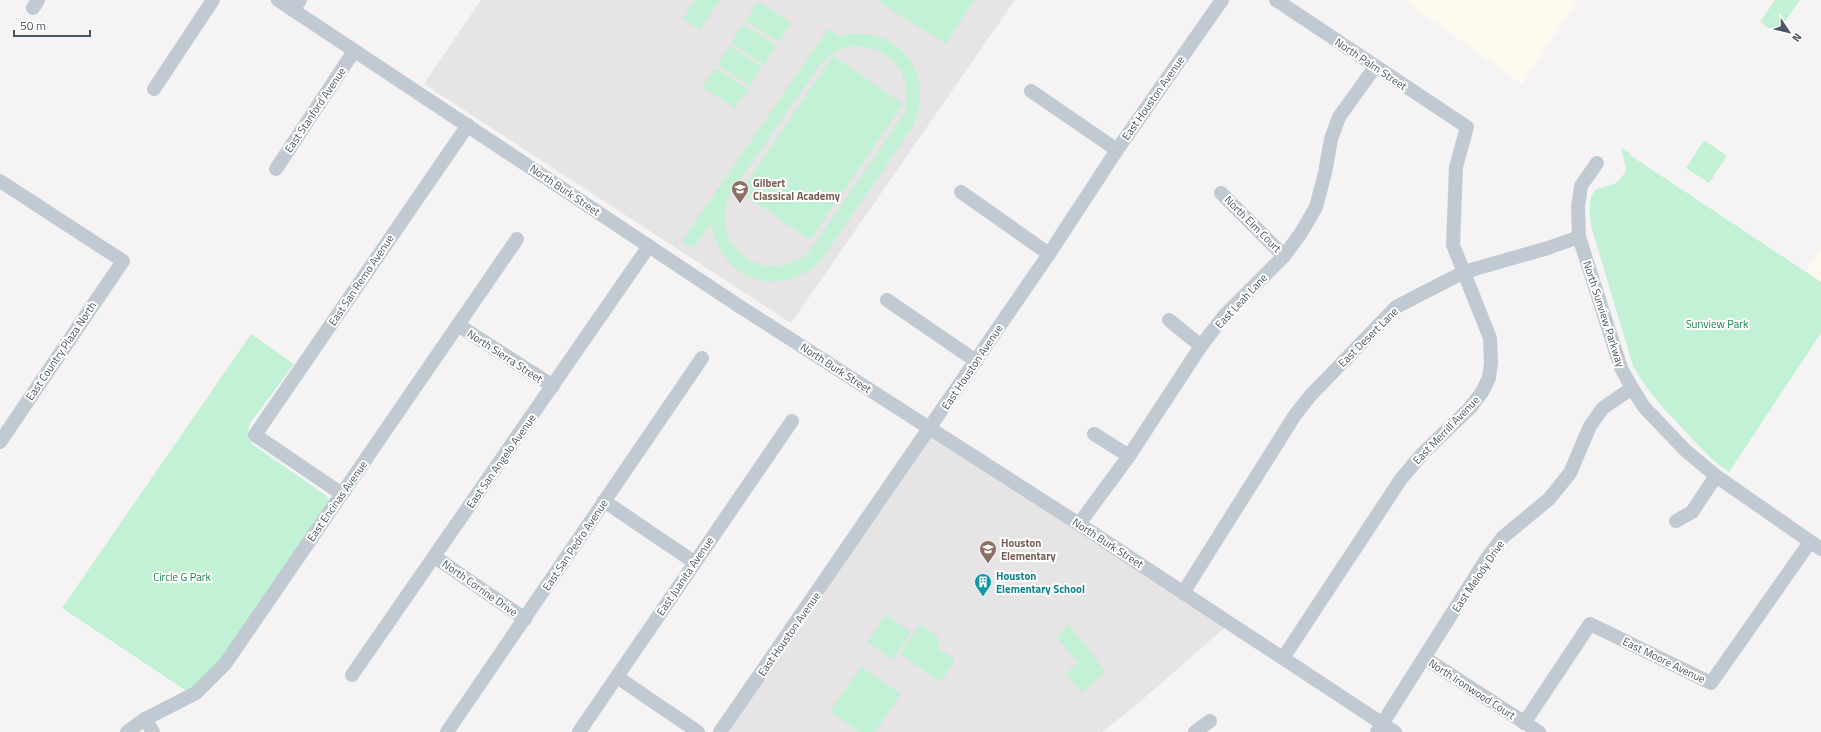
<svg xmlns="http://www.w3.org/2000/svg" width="1821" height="732" font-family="'Titillium Web',sans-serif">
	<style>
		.commercial { fill: #fdf9ef }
		.education { fill: #e6e4e5 }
		.green { fill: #c3f1d5; fill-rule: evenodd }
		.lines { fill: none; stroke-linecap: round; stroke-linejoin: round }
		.minor { stroke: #c1cad2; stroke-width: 14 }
		.labels { text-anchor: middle; stroke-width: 4; stroke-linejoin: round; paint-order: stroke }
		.street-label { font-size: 11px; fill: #4a5661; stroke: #fff }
		.education-label { font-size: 11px; font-weight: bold; fill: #785e54; stroke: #fff; text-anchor: start }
		.park-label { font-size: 11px; fill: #17864f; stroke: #fff }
		.culture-label { font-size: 11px; font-weight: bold; fill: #0d838f; stroke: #fff; text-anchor: start }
	</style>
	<rect width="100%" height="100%" fill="#f5f3f3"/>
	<g class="commercial">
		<polygon points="1403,0 1578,0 1522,84"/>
		<polygon points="1821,250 1821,282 1806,271"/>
	</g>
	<g class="education">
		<polygon points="481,0 1015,0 791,323 424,84"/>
		<polygon points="930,429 1230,623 1135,706 1102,732 720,732"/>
	</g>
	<g class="green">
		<polygon points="695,0 720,0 700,30 683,19"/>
		<polygon points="876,0 974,0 946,44"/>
		<polygon points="1775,0 1800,0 1779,30 1776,28 1774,32 1760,22"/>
		<polygon points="758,1 791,23 779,42 746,21"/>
		<polygon points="743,24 776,45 764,65 731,43"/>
		<path d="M828,29L839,36C898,22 938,74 912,128L819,263C774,300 721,279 711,223L693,248L682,241ZM856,46C894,48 914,77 904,114L809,252C765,289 707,247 730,194L819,66C829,54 840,48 856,46Z"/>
		<polygon points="730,46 762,67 750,86 717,65"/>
		<polygon points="833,56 903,104 810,240 740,192"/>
		<polygon points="715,68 748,89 735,108 702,87"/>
		<polygon points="1704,140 1727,156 1709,183 1686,168"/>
		<path d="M1622,148L1630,153V155L1821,282V333L1729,472C1711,460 1699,446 1684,430C1665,410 1647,391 1633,366L1591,226C1590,214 1587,200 1595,190L1616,183L1625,173C1627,162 1621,155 1622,148Z"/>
		<polygon points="251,334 294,364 250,423 248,431 252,444 327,496 329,500 221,663 188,692 62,608"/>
		<polygon points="885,615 911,632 893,660 867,642"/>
		<polygon points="920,624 938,637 939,642 936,647 955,660 941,682 900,654"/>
		<polygon points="1068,624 1106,672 1082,693 1066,674 1078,662 1057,638"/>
		<polygon points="861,667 901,694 875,732 860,732 830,711"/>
	</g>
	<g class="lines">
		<g class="minor">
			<polyline points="278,0 739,306 1079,524 1395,732"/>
			<polyline points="1276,0 1467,127 1456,167 1453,245 1490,338 1491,363 1489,378 1482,392 1470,408 1423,453 1401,479 1283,658"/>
			<polyline points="33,8 38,0"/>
			<polyline points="293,10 300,0"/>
			<polyline points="154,89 213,0"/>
			<polyline points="1031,91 1117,150"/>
			<polyline points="1597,163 1581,186 1578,207 1579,237 1621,368 1632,388 1644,407 1685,450 1716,476 1821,549"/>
			<polyline points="276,169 354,51"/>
			<polyline points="0,181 123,261 0,442"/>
			<polyline points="961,192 1049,254"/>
			<polyline points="1221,193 1284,256"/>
			<polyline points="887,300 976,361"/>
			<polyline points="1169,320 1201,346"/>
			<polyline points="458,325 553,386"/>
			<polyline points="1094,434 1129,456"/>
			<polyline points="342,494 255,435 468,125"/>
			<polyline points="604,501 694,562"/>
			<polyline points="1676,521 1692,512 1716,476"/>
			<polyline points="1079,524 1129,456 1201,346 1224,316 1284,256 1301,233 1316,207 1325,173 1331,139 1339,117 1375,67"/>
			<polyline points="435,557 525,619"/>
			<polyline points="1183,593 1295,415 1310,396 1396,307 1464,272 1548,248 1579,237"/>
			<polyline points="1425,658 1539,732"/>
			<polyline points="352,675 649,246"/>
			<polyline points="617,677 698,732"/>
			<polyline points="145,719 153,732"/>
			<polyline points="1524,723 1590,624 1711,683 1810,542"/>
			<polyline points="127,732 145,719 196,693 225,664 517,239"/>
			<polyline points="447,732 702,358"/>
			<polyline points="579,732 792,421"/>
			<polyline points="720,732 1049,254 1117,150 1222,0"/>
			<polyline points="1195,732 1210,721"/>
			<polyline points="1377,732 1487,558 1503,537 1549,499 1570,473 1590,426 1603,408 1632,388"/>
		</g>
	</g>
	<defs>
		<symbol id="school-pin" viewBox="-11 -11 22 30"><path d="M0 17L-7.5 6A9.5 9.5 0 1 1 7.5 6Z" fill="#8d6e63" stroke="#fff"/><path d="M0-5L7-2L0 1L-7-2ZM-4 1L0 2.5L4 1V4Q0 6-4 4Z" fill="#fff"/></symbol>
		<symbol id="building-pin" viewBox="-11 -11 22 30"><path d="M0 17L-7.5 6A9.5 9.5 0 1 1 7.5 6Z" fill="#0f9aa8" stroke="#fff"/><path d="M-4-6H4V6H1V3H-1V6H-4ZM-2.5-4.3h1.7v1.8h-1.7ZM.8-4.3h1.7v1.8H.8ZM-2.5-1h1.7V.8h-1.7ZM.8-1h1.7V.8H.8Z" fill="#fff"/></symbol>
	</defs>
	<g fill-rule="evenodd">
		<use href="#school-pin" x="730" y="179" width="20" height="27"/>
		<use href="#school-pin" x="978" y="539" width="20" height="27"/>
		<use href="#building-pin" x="973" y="572" width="20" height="27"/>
	</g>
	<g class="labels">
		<g class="street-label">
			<text transform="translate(1371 64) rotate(34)" y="4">North Palm Street</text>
			<text transform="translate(1153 98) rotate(-55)" y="4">East Houston Avenue</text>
			<text transform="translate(315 110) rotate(-56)" y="4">East Stanford Avenue</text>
			<text transform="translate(565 190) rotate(34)" y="4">North Burk Street</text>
			<text transform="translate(1253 224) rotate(45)" y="4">North Elm Court</text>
			<text transform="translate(361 280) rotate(-56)" y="4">East San Remo Avenue</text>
			<text transform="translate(1241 301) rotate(-47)" y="4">East Leah Lane</text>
			<text transform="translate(1604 314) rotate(72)" y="4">North Sunview Parkway</text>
			<text transform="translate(1368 337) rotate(-45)" y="4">East Desert Lane</text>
			<text transform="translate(61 351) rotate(-56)" y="4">East Country Plaza North</text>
			<text transform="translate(505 356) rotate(33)" y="4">North Sierra Street</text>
			<text transform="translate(972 367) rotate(-56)" y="4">East Houston Avenue</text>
			<text transform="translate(836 368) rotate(33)" y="4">North Burk Street</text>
			<text transform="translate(1446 430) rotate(-46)" y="4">East Merrill Avenue</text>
			<text transform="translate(501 461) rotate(-55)" y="4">East San Angelo Avenue</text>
			<text transform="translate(337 501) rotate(-55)" y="4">East Encinas Avenue</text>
			<text transform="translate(1108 543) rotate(33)" y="4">North Burk Street</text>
			<text transform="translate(575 545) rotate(-56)" y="4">East San Pedro Avenue</text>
			<text transform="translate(685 576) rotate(-56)" y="4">East Juanita Avenue</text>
			<text transform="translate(1478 576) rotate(-56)" y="4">East Melody Drive</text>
			<text transform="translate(480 588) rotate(35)" y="4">North Corrine Drive</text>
			<text transform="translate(789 634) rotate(-55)" y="4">East Houston Avenue</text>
			<text transform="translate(1664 660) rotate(26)" y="4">East Moore Avenue</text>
			<text transform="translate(1472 689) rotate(33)" y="4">North Ironwood Court</text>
		</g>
		<g class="education-label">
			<text x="753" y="187">Gilbert<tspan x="753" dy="13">Classical Academy</tspan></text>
			<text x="1001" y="547">Houston<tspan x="1001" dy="13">Elementary</tspan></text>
		</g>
		<g class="park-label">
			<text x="1717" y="328">Sunview Park</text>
			<text x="182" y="581">Circle G Park</text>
		</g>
		<g class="culture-label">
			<text x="996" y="580">Houston<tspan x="996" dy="13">Elementary School</tspan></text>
		</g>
	</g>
	<g transform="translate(1789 32) rotate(125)" stroke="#ffffff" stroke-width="3" paint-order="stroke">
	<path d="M0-3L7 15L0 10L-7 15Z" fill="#4a5661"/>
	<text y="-6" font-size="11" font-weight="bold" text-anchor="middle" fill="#4a5661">N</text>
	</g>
	<path d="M14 30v6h76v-6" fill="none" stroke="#4a5661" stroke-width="2"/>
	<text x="20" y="30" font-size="12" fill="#4a5661" stroke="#ffffff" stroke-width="3" paint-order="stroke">50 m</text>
</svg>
